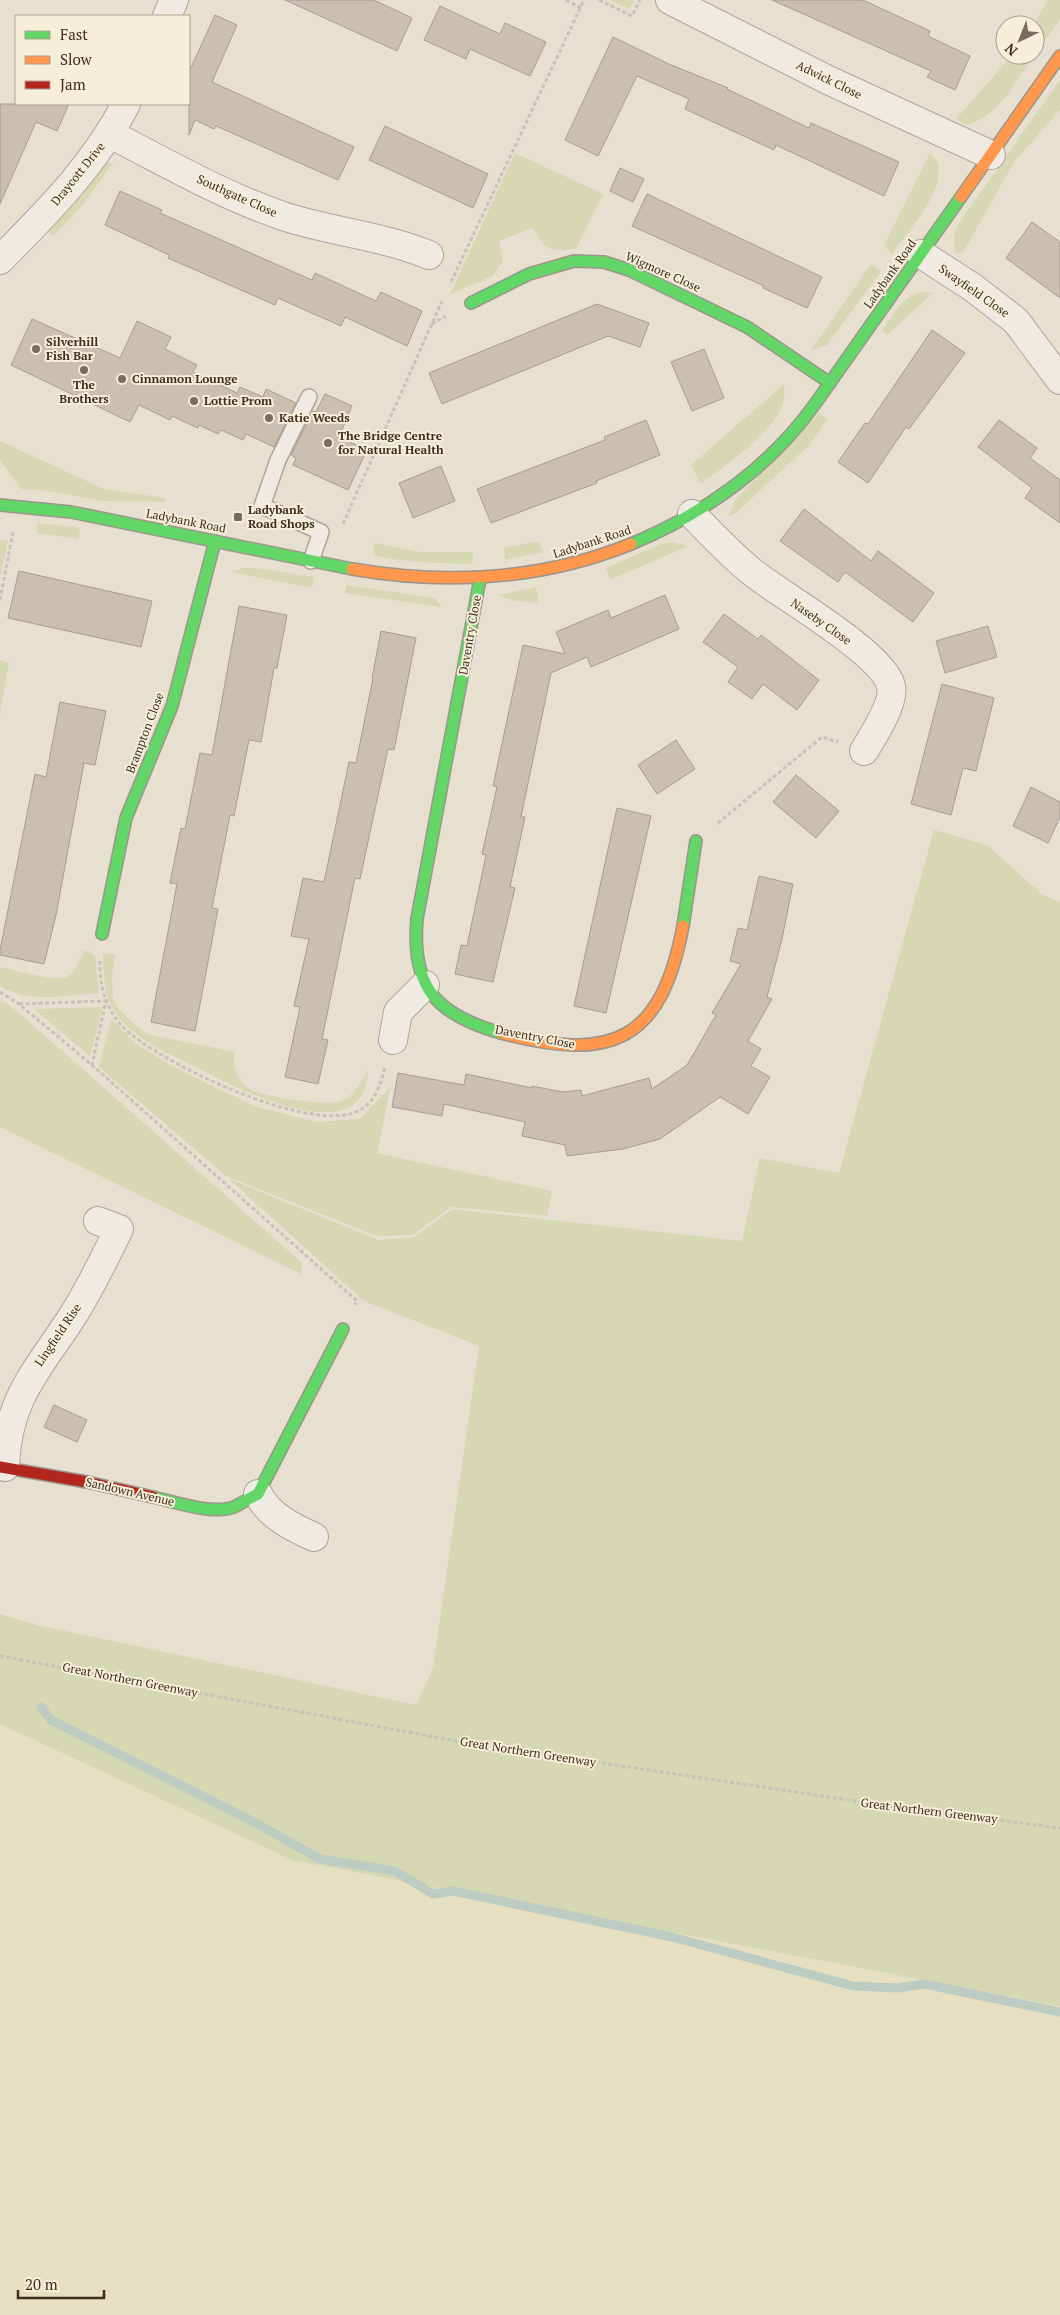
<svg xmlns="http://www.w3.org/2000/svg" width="1060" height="2315" font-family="'PT Serif',serif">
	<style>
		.farmland { fill: #e6dfc2 }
		.green { fill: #d6d7b3 }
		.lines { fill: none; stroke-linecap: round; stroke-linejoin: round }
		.stream { stroke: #bcccc2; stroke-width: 9 }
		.building { fill: #cbbfb2; stroke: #a89c90 }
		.lane-casing { stroke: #ada599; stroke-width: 18 }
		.street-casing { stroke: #ada599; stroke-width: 30 }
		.fast-casing { stroke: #9c958a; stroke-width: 14 }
		.slow-casing { stroke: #9c958a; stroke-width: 14 }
		.jam-casing { stroke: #9c958a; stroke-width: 14 }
		.path { stroke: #c8c2b9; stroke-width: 3; stroke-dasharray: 4 2.5; stroke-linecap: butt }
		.lane { stroke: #efebe3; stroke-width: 15 }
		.street { stroke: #efebe3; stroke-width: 28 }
		.fast { stroke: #63d668; stroke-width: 11 }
		.slow { stroke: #ff974d; stroke-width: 11 }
		.jam { stroke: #b3261e; stroke-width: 11 }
		.poi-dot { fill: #786c5e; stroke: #f7eed8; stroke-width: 2 }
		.labels { text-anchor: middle; stroke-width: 4; stroke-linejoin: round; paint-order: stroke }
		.street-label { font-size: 12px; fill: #3d2e20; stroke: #f7eed8 }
		.poi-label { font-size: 12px; font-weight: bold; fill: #3d2e20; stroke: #f7eed8; text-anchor: start }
	</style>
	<rect width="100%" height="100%" fill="#e7e0d1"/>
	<polygon class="farmland" points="0,1724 292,1860 1060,2006 1060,2315 0,2315"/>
	<g class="green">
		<polygon points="610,0 634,0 630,9"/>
		<polygon points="1048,0 1060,0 1060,19 1035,54 1035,25 1033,25"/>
		<path d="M1012,55H1034C1016,81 999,117 966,125L956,119Z"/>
		<polygon points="1060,80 1060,110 1014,162 964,251 955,254 954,238 957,226"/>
		<path d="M515,153L603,194L576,249C553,252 543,250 533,228L499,241L503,261L493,276L450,294Z"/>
		<path d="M930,153C932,155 936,159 937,162C948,189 907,232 892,254L890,253L884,245Z"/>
		<polygon points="108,163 113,163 81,207 53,236 45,227 104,165"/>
		<polygon points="871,264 881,271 827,345 811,350"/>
		<path d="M924,292L933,293L887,335L882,331C894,314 902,295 924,292Z"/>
		<path d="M784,384C784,391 785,399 782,407C768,437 727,464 701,484L691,465Z"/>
		<polygon points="819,413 827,419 810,444 735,514 728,516 736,499"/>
		<polygon points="0,441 104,489 165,498 165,502 102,501 49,491 21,489 0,460"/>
		<polygon points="37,523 80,528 79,539 37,533"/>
		<polygon points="0,540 8,540 0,578"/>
		<polygon points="539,541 543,552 505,560 504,548"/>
		<polygon points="672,542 686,545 686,547 610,580 606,568 661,544"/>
		<path d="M374,543L419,552H473L472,564C439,563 406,563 373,555Z"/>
		<polygon points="243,568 255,568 314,577 312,588 232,572"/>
		<polygon points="346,585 429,597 436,599 441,607 345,593"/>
		<polygon points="536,587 539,603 511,600 498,595"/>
		<polygon points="0,660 9,663 0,713"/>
		<polygon points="934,830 987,845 1043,895 1060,902 1060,2006 292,1860 0,1724 0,1614 37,1625 416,1705 433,1668 479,1346 364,1301 229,1179 379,1240 415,1237 452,1209 742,1241 760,1158 839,1173"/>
		<path d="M84,950L95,955L99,993C66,995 29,1004 0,986V967C14,970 55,982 67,977C76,973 80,958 84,950Z"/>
		<path d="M103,953L115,955L112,976L113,999L119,1009L135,1025L147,1034L235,1052C231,1066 239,1085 253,1091C269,1097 330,1108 344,1100C355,1094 361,1081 368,1070C366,1155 237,1089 200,1069C170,1054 135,1041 115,1012C103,995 104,973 103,953Z"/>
		<polygon points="0,1000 16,1010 302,1263 301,1274 0,1127"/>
		<polygon points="103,1007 90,1056 34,1009"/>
		<polygon points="111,1019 136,1044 174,1067 254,1106 317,1122 360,1119 391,1086 377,1153 552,1191 547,1216 451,1207 413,1235 377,1236 226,1176 99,1067"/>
	</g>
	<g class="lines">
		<polyline class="stream" points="41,1707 51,1720 252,1821 320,1859 395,1871 433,1894 453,1891 672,1937 853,1986 898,1988 924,1984 1060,2012"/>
	</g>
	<g class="building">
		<polygon points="285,0 374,0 412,18 397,51"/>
		<polygon points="772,0 863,0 930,31 928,36 970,56 955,90 927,77 931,71"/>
		<polygon points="440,6 500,34 505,23 546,42 530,76 470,49 466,59 424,40"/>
		<polygon points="215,15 237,25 212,82 354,147 338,180 216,126 214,129 195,120 189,135 189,72"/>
		<polygon points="613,37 669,64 728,88 727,89 809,128 811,123 899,162 884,196 776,145 774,150 685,109 689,99 637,76 598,156 565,140"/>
		<polygon points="0,104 69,104 57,131 36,122 0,204"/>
		<polygon points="385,126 488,174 473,208 369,160"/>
		<polygon points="620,168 644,179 633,202 610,191"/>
		<polygon points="120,191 162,210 160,213 312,280 315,273 376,301 381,292 422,311 407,346 345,317 341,326 278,298 275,305 168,258 169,255 105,225"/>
		<polygon points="647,194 822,277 807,308 763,288 764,286 632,226"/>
		<polygon points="1032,222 1060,242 1060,298 1006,258"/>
		<polygon points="597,304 649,323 640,347 608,336 442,404 429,373"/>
		<polygon points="32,319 120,358 137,321 171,337 165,349 197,365 193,372 237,393 240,387 263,397 266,389 296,403 274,447 246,434 243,440 221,430 218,434 199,425 198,428 172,416 170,420 139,405 130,422 11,365"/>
		<polygon points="932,330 965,353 909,429 906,427 868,483 838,462 865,423 868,424"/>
		<polygon points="704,349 724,398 692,411 671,362"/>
		<polygon points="325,394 352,406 339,437 367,450 348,490 293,465 296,458 291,455 313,411 316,412"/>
		<polygon points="646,420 660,455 596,481 597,483 491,523 477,489 605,440 604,437"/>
		<polygon points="999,420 1037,448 1030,458 1060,480 1060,523 1025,498 1032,488 978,447"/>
		<polygon points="441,466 455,501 413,518 399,483"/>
		<polygon points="804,509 871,561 878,551 934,593 913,622 845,572 838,582 780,541"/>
		<polygon points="19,571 152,601 141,647 8,618"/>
		<polygon points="665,595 679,629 591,667 587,657 551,673 521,817 525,817 510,887 515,888 493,982 455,974 461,945 467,946 486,855 482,854 497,787 493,786 523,645 565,654 556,632 608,610 611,618"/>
		<polygon points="239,606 287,615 277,668 274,668 261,742 249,740 234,816 230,815 212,908 218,909 195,1031 151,1022 177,884 170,883 181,828 185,829 200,753 212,755"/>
		<polygon points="724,614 758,639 761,635 819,680 797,710 763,684 752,699 728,682 738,667 703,642"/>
		<polygon points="988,626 997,657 945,673 936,641"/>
		<polygon points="381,631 416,638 394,750 388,749 360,879 355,878 322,1039 328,1040 318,1084 285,1077 300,1007 294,1006 309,939 291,936 303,878 324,882 349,762 356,763 373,678 372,678"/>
		<polygon points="942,684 994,698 976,771 963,768 951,815 911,804"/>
		<polygon points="60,702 106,711 95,765 84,763 56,915 44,964 0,955 0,950 35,774 46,777"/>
		<polygon points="676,740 695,769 657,794 638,765"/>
		<polygon points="796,775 839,811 816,838 773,802"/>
		<polygon points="1031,787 1060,802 1060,817 1048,843 1013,826"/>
		<polygon points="617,808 651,816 606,1013 574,1006"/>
		<polygon points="759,876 793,884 782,939 767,997 772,999 748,1041 761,1049 751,1066 770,1077 748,1114 720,1097 660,1139 623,1149 567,1156 565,1145 522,1136 525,1122 444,1104 442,1116 392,1107 398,1073 464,1085 466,1074 532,1088 532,1086 563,1092 581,1090 582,1096 649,1078 652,1089 687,1065 716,1015 712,1013 741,964 730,961 738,928 747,930"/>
		<polygon points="54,1405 87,1420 77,1442 44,1427"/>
	</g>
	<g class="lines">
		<defs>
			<polyline id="lane" points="309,397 278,460 262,506 321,532 311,561"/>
			<g id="street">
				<polyline points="670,0 828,80 991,155"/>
				<polyline points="167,16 174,0"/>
				<path d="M110,134C167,163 225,197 286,217C333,232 383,236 429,255"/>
				<polyline points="921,254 972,287 1016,321 1060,380"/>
				<path d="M0,260C48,211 94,166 126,104"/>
				<path d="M692,514C711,534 730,554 752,572C782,596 883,653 891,686C895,703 873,736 864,751"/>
				<polyline points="393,1040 398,1012 425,985"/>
				<path d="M5,1467C7,1399 37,1371 72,1317C90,1289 104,1259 119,1229L98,1221"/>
				<path d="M258,1494C269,1516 292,1527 314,1537"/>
			</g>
			<g id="fast">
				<polyline points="471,303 529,274 574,261 604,262 629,270 747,327 830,383"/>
				<polyline points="0,505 71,512 352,569"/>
				<path d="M631,544C703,514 769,468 815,404L961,197"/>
				<path d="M480,579L417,919C411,988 437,1015 501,1033"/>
				<polyline points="683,926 696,841"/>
				<polyline points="102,934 126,818 172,706 215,541"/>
				<path d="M153,1497C175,1502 212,1515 234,1507C242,1503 250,1498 258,1494L343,1329"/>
			</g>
			<g id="slow">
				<polyline points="961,197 1060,56"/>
				<path d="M352,569C446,585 542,580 631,544"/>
				<path d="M501,1033C611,1062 661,1043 683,926"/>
			</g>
			<polyline id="jam" points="0,1467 87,1482 153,1497"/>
		</defs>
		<use href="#lane" class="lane-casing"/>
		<use href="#street" class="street-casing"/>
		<use href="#fast" class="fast-casing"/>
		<use href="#slow" class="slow-casing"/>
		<use href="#jam" class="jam-casing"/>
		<g class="path">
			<polyline points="566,0 581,8"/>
			<polyline points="599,0 632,16 640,0"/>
			<polyline points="451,282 584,0"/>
			<polyline points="432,324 446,316"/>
			<polyline points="343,524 442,301"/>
			<polyline points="0,600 13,532"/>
			<polyline points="718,823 822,737 838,742"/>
			<path d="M100,961C99,984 106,1010 123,1027C157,1062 317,1139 362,1109C376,1100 381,1083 385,1067"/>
			<polyline points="0,992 19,1004 92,1065 357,1301 355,1305"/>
			<polyline points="19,1004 106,1001 92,1065"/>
			<polyline points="0,1656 461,1742 903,1808 1060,1828"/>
		</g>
		<use href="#lane" class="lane"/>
		<use href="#street" class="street"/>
		<use href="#fast" class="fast"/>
		<use href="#slow" class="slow"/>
		<use href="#jam" class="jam"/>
	</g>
	<g class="poi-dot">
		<circle cx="36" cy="349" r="5"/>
		<circle cx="84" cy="370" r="5"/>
		<circle cx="122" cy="379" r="5"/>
		<circle cx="194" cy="401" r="5"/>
		<circle cx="269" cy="418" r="5"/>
		<circle cx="328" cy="443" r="5"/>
		<rect x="233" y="512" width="10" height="10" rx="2.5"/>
	</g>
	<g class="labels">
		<g class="street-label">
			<text transform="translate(829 80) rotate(26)" y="4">Adwick Close</text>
			<text transform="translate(78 174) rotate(-51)" y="4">Draycott Drive</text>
			<text transform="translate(237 196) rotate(24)" y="4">Southgate Close</text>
			<text transform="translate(663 272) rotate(24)" y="4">Wigmore Close</text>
			<text transform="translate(890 274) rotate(-55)" y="4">Ladybank Road</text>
			<text transform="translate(974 291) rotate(35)" y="4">Swayfield Close</text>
			<text transform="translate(186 521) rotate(11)" y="4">Ladybank Road</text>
			<text transform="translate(592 542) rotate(-18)" y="4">Ladybank Road</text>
			<text transform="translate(821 622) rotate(35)" y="4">Naseby Close</text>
			<text transform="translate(470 635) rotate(-80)" y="4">Daventry Close</text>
			<text transform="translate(145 733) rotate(-69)" y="4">Brampton Close</text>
			<text transform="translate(535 1037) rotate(11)" y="4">Daventry Close</text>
			<text transform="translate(58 1335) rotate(-56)" y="4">Lingfield Rise</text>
			<text transform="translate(130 1492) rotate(13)" y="4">Sandown Avenue</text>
			<text transform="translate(130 1680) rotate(11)" y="4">Great Northern Greenway</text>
			<text transform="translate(528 1752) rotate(9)" y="4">Great Northern Greenway</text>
			<text transform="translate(929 1811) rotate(7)" y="4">Great Northern Greenway</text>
		</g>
		<g class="poi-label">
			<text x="46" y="346">Silverhill<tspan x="46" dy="14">Fish Bar</tspan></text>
			<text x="132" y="383">Cinnamon Lounge</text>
			<text x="84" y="389" text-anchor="middle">The<tspan x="84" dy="14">Brothers</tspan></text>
			<text x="204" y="405">Lottie Prom</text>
			<text x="279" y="422">Katie Weeds</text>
			<text x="338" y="440">The Bridge Centre<tspan x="338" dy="14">for Natural Health</tspan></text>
			<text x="248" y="514">Ladybank<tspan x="248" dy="14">Road Shops</tspan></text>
		</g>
	</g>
	<rect x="15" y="15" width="175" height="90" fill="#f7eed8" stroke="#ada18e"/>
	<rect x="25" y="31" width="25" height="8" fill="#63d668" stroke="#ada18e"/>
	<text x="60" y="40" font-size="15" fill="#3d2e20">Fast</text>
	<rect x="25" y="56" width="25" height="8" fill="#ff974d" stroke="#ada18e"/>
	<text x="60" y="65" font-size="15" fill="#3d2e20">Slow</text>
	<rect x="25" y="81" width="25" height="8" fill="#b3261e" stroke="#ada18e"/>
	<text x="60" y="90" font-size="15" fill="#3d2e20">Jam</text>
	<g transform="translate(1020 40) rotate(223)"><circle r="24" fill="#f7eed8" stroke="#ada18e"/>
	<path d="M0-4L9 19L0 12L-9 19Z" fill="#786c5e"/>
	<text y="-8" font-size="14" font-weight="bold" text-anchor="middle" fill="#3d2e20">N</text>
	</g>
	<path d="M18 2290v8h86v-8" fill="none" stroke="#3d2e20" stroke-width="2.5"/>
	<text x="25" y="2290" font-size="15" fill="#3d2e20" stroke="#f7eed8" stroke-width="4" paint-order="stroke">20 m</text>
</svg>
